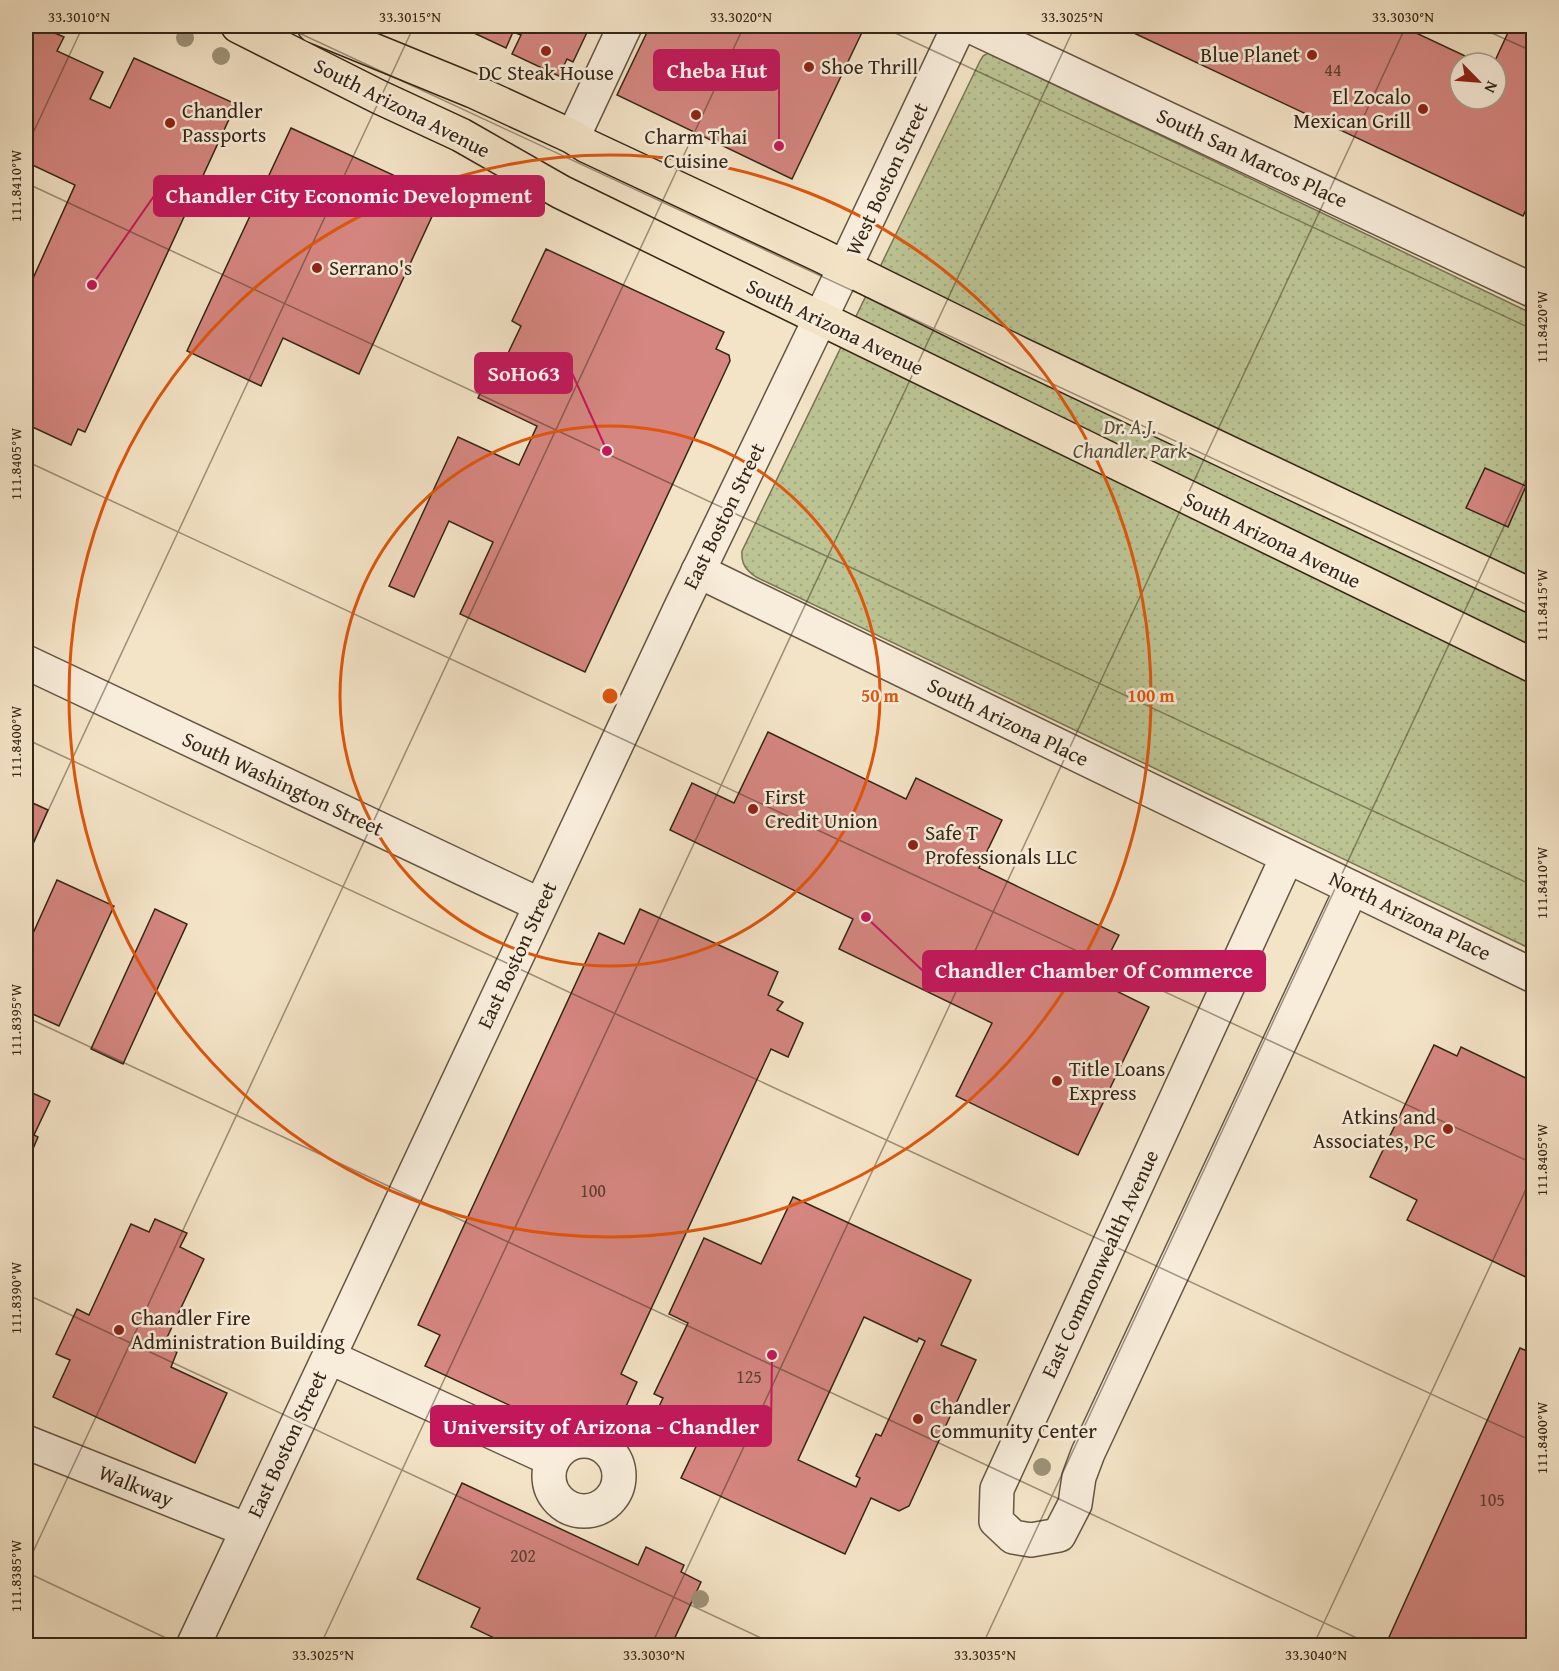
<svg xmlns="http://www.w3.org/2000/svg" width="1559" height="1671" font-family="'Gentium Book Plus',serif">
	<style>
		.green { fill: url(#green-dots); stroke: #787555; stroke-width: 1.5 }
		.building { fill: #d58680; stroke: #342616; stroke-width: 1.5; fill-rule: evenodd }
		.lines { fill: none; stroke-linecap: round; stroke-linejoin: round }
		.minor-casing { stroke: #645642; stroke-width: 36 }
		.major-casing { stroke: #342616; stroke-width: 36 }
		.minor { stroke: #f8eddb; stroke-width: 33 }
		.major { stroke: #f4e4c7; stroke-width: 33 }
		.tree { fill: #9d9277 }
		.ticks { fill: none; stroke: #342616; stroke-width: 1.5; stroke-opacity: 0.45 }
		.ring { fill: none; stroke: #df560c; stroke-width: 3 }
		.poi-dot { fill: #8f2418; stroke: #f8eddb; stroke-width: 2 }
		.labels { text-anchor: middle; stroke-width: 5; stroke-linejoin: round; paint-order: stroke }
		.number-label { font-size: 18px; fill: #5c3e30 }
		.poi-label { font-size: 21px; fill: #342616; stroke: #f8eddb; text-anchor: start }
		.street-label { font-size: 21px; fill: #342616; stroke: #f8eddb }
		.park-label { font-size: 21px; font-style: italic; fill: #564e36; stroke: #f8eddb }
		.centre { fill: #df560c; stroke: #f8eddb; stroke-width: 3 }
		.ring-label { font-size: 18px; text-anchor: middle; font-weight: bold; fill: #df560c; stroke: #f8eddb; stroke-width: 5; stroke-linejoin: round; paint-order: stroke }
		.leader { fill: none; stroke: #c2185b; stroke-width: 2 }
		.callout-dot { fill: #c2185b; stroke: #f8eddb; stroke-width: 2 }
		.callout { fill: #c2185b; stroke: #c2185b; stroke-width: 2 }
		.callout-label { font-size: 22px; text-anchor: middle; font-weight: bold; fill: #fff }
		.neatline { fill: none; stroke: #342616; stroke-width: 2 }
		.ticks-label { font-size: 15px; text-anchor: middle; fill: #342616 }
	</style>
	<defs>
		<pattern id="green-dots" width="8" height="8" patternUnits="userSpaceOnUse" patternTransform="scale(1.5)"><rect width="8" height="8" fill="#bcc494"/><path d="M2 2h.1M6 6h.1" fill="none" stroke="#a2a87f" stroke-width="1.8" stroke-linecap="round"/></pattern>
	</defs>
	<rect width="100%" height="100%" fill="#f4e4c7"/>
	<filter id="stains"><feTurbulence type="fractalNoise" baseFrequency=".00333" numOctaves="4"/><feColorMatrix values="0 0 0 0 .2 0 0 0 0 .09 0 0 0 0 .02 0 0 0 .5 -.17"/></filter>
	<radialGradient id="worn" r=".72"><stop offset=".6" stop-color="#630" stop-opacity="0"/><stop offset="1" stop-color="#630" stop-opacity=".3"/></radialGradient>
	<path class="green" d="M988,53L1533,314V950L756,577C746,570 741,564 742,551L980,61L983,56Z"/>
	<g class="building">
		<polygon points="26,26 38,26 64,37 57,51 103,72 90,99 110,108 134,58 236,104 85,432 78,429 71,445 26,424 26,294 75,185 26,162"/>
		<polygon points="459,26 590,26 573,62 567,59 559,76 512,54 521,35 513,32 506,48"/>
		<polygon points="650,26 865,26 792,179 617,95"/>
		<polygon points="1119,26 1420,26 1416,33 1480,63 1460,63 1460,99 1496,99 1496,63 1494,63 1511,26 1534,26 1534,193 1523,216"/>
		<polygon points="291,128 441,197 359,374 283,338 261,386 187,351"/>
		<polygon points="546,249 724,332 716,349 729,355 730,361 585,672 460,614 493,542 449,521 414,597 389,586 458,437 519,465 537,426 478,398 495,363 502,366 521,326 512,321"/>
		<polygon points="1485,468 1526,486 1508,527 1466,508"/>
		<polygon points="768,732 906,799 916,778 1002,820 979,868 1119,935 1096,981 1149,1007 1078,1155 956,1096 992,1023 839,949 853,919 670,830 692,783 734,803"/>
		<polygon points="26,800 48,810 26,860"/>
		<polygon points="57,880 114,906 59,1026 26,1011 26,949"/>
		<polygon points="155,909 187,924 123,1064 91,1049"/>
		<polygon points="640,909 778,972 768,995 783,1002 777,1010 803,1023 788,1057 771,1049 621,1374 637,1382 619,1422 594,1411 589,1422 574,1416 567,1432 425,1366 440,1335 418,1325 599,933 624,944"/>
		<polygon points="1434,1045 1457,1056 1461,1047 1534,1082 1534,1281 1407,1220 1417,1200 1370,1177"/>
		<polygon points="26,1090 50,1101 34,1135 38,1137 26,1165"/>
		<path d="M793,1197L971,1280L941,1345L976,1360L909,1506L899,1511L871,1498L845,1554L681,1478L702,1434L656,1413L663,1398L654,1394L688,1323L669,1314L704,1238L761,1264ZM864,1317L917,1342L919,1338L925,1341L881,1436L876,1434L856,1476L860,1478L856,1487L798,1460Z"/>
		<polygon points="155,1219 187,1233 180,1247 204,1259 163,1346 177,1352 171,1367 227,1393 195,1463 53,1397 70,1360 56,1354 77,1309 89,1315 131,1224 149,1232"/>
		<polygon points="1520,1348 1534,1354 1534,1646 1385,1646"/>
		<polygon points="462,1483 638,1565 646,1547 684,1565 681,1572 701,1582 671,1646 651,1644 511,1646 471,1627 480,1608 417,1579"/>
	</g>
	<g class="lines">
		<defs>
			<g id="minor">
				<polyline points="970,26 1534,291"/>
				<polyline points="573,137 625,26"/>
				<polyline points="698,571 1534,976"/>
				<polyline points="26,662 540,905"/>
				<polyline points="1287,857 997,1489 996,1521 1013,1537 1031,1540 1059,1535 1075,1504 1079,1477 1088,1453 1352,888"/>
				<polyline points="329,1357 553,1460"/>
				<circle cx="584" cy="1476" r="35"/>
				<polyline points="26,1442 247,1530"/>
				<polyline points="193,1646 680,609 845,267 959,26"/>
			</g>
			<g id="major">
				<polyline points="238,26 379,97 461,135 561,192 1534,666"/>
				<polyline points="314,26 473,91 573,137 587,146 820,255 1020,354 1534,597"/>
			</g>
		</defs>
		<use href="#minor" class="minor-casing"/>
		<use href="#major" class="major-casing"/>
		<use href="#minor" class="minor"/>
		<use href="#major" class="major"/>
	</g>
	<g class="tree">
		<circle cx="185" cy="38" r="9"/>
		<circle cx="221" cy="56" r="9"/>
		<circle cx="1042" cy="1467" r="9"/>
		<circle cx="700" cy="1599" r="9"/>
	</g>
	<path class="ticks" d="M284,26L1534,608M880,26L1534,330M1476,26L1534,52M26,148L83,26M26,183L1534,886M26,461L1534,1164M26,739L1534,1442M26,858L414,26M26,1017L1374,1646M26,1294L778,1646M26,1567L744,26M26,1572L183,1646M320,1646L1075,26M651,1646L1406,26M982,1646L1534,462M1313,1646L1534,1172"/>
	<g class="ring">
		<circle cx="610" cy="696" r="270"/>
		<circle cx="610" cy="696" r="541"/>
	</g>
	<g class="poi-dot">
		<circle cx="546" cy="51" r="6"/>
		<circle cx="1312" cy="55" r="6"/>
		<circle cx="809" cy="67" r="6"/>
		<circle cx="1423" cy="109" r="6"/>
		<circle cx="696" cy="115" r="6"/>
		<circle cx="170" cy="123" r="6"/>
		<circle cx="317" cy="268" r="6"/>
		<circle cx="753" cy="809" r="6"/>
		<circle cx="913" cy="845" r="6"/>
		<circle cx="1057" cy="1081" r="6"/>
		<circle cx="1448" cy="1129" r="6"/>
		<circle cx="119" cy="1330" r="6"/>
		<circle cx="918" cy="1419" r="6"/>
	</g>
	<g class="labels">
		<g class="number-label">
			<text x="1333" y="76">44</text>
			<text x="593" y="1197">100</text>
			<text x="749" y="1383">125</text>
			<text x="1492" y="1506">105</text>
			<text x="523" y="1562">202</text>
		</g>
		<g class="poi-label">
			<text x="1300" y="62" text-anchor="end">Blue Planet</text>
			<text x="821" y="74">Shoe Thrill</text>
			<text x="546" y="80" text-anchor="middle">DC Steak House</text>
			<text x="1411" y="104" text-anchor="end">El Zocalo<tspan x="1411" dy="24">Mexican Grill</tspan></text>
			<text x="182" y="118">Chandler<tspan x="182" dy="24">Passports</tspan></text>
			<text x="696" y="144" text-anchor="middle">Charm Thai<tspan x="696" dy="24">Cuisine</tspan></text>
			<text x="329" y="275">Serrano's</text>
			<text x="765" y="804">First<tspan x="765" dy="24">Credit Union</tspan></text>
			<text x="925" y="840">Safe T<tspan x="925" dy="24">Professionals LLC</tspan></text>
			<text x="1069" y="1076">Title Loans<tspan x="1069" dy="24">Express</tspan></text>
			<text x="1436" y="1124" text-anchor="end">Atkins and<tspan x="1436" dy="24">Associates, PC</tspan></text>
			<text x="131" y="1325">Chandler Fire<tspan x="131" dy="24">Administration Building</tspan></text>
			<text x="930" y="1414">Chandler<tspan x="930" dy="24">Community Center</tspan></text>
		</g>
		<g class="street-label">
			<text transform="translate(402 108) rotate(27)" y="7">South Arizona Avenue</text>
			<text transform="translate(1252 158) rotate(25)" y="7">South San Marcos Place</text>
			<text transform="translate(887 179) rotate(-65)" y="7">West Boston Street</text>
			<text transform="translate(835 327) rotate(26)" y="7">South Arizona Avenue</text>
			<text transform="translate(724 516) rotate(-64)" y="7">East Boston Street</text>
			<text transform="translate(1272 540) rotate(26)" y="7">South Arizona Avenue</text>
			<text transform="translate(1008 722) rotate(26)" y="7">South Arizona Place</text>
			<text transform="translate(283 784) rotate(25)" y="7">South Washington Street</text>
			<text transform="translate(1410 916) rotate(26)" y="7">North Arizona Place</text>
			<text transform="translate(517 955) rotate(-65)" y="7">East Boston Street</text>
			<text transform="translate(1100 1264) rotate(-65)" y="7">East Commonwealth Avenue</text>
			<text transform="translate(287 1444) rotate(-65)" y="7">East Boston Street</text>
			<text transform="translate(136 1486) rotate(22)" y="7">Walkway</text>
		</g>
		<g class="park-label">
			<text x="1130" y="434">Dr. A.J.<tspan x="1130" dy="24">Chandler Park</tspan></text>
		</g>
	</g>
	<circle cx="610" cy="696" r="9" class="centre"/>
	<g class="ring-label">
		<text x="880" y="702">50 m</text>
		<text x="1151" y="702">100 m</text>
	</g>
	<path class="leader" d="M779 146L779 70M92 285L154 196M607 451L572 373M866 917L923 971M772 1355L771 1426"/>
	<g class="callout-dot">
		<circle cx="779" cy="146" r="6"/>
		<circle cx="92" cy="285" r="6"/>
		<circle cx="607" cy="451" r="6"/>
		<circle cx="866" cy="917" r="6"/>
		<circle cx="772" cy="1355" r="6"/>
	</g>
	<g class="callout">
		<rect x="654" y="50" width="125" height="40" rx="6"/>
		<rect x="154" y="176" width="390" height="40" rx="6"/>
		<rect x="475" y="353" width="97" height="40" rx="6"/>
		<rect x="923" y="951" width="342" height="40" rx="6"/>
		<rect x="431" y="1406" width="340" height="40" rx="6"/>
	</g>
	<g class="callout-label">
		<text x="717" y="78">Cheba Hut</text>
		<text x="349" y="203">Chandler City Economic Development</text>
		<text x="524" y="381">SoHo63</text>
		<text x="1094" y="978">Chandler Chamber Of Commerce</text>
		<text x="601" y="1434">University of Arizona - Chandler</text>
	</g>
	<rect width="1559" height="1671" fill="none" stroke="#f4e4c7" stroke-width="66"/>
	<g transform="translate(1478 81) rotate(115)"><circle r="28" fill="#f8eddb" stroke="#aa9d8c" stroke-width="1.5"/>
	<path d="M0-4.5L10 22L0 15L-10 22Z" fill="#8f2418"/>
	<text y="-9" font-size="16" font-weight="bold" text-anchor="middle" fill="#342616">N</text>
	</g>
	<rect x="33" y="33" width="1493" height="1605" class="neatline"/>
	<g class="ticks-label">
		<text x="79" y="22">33.3010°N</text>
		<text x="410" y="22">33.3015°N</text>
		<text x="741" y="22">33.3020°N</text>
		<text x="1072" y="22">33.3025°N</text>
		<text x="1403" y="22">33.3030°N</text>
		<text transform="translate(16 186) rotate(-90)" y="5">111.8410°W</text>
		<text transform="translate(1542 327) rotate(-90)" y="5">111.8420°W</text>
		<text transform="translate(16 464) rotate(-90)" y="5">111.8405°W</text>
		<text transform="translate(1542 605) rotate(-90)" y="5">111.8415°W</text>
		<text transform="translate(16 742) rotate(-90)" y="5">111.8400°W</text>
		<text transform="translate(1542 883) rotate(-90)" y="5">111.8410°W</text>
		<text transform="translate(16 1020) rotate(-90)" y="5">111.8395°W</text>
		<text transform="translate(1542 1160) rotate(-90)" y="5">111.8405°W</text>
		<text transform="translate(16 1298) rotate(-90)" y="5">111.8390°W</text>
		<text transform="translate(1542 1438) rotate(-90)" y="5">111.8400°W</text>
		<text transform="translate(16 1576) rotate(-90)" y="5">111.8385°W</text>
		<text x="323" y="1660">33.3025°N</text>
		<text x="654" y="1660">33.3030°N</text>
		<text x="985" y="1660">33.3035°N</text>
		<text x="1316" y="1660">33.3040°N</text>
	</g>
	<rect width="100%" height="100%" filter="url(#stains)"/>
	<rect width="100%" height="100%" fill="url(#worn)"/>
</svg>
